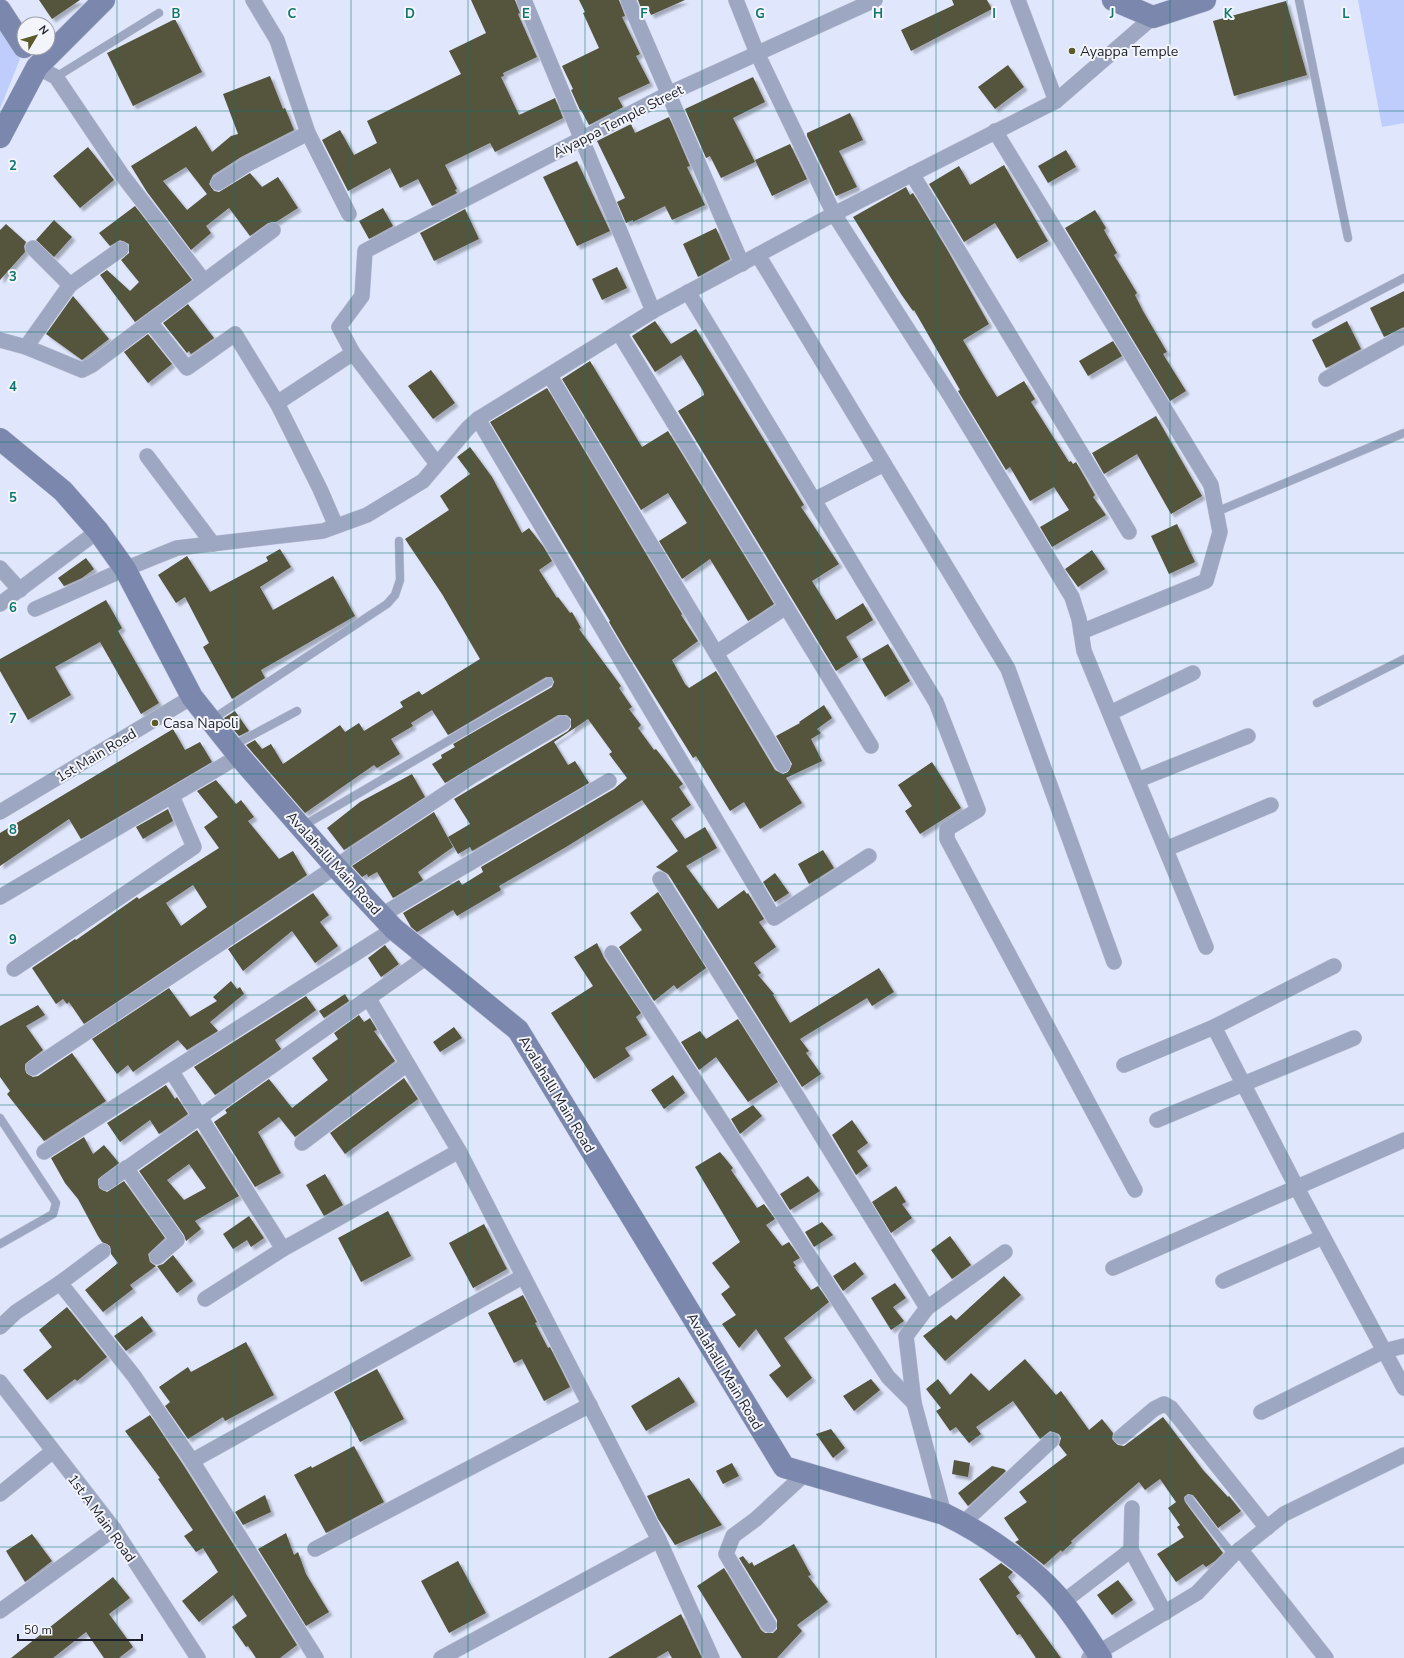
<svg xmlns="http://www.w3.org/2000/svg" width="1404" height="1658" font-family="'Nunito Sans',sans-serif">
	<style>
		.green { fill: #becdfc }
		.building { fill: #54553d; fill-rule: evenodd; filter: url(#shadow) }
		.lines { fill: none; stroke-linecap: round; stroke-linejoin: round }
		.lane-casing { stroke: #bdc3d7; stroke-width: 9 }
		.street-casing { stroke: #bdc3d7; stroke-width: 16 }
		.secondary-casing { stroke: #bdc3d7; stroke-width: 23 }
		.lane { stroke: #9ea7c1; stroke-width: 8 }
		.street { stroke: #9ea7c1; stroke-width: 15 }
		.secondary { stroke: #7b87ad; stroke-width: 22 }
		.grid { fill: none; stroke: #0f766e; stroke-width: 1; stroke-opacity: 0.55 }
		.poi-dot { fill: #5a5b28; stroke: #f3f5fb; stroke-width: 1.5 }
		.labels { text-anchor: middle; stroke-width: 4; stroke-linejoin: round; paint-order: stroke }
		.poi-label { font-size: 14px; fill: #1c1f29; stroke: #f3f5fb; text-anchor: start }
		.street-label { font-size: 14px; fill: #1c1f29; stroke: #f3f5fb }
		.grid-label { font-size: 13px; text-anchor: middle; font-weight: bold; fill: #0f766e; stroke: #f3f5fb; stroke-width: 4; stroke-linejoin: round; paint-order: stroke }
	</style>
	<defs>
		<filter id="shadow"><feDropShadow dx="3.5" dy="3.5" stdDeviation="1" flood-color="#0004"/></filter>
	</defs>
	<rect width="100%" height="100%" fill="#e0e7fd"/>
	<g class="green">
		<polygon points="1358,0 1404,0 1404,123 1382,127"/>
		<polygon points="0,29 20,59 0,109"/>
	</g>
	<g class="building">
		<polygon points="39,0 80,0 52,19"/>
		<polygon points="471,0 515,0 520,13 518,14 537,57 503,73 504,76 501,77 519,115 555,98 563,118 495,152 490,143 445,165 457,189 455,190 457,193 432,206 418,179 400,188 390,168 348,191 322,140 340,130 354,155 377,143 367,121 461,74 449,51 486,33"/>
		<polygon points="579,0 619,0 625,16 622,17 640,54 636,56 650,83 618,98 623,107 589,125 581,110 580,110 571,90 573,89 562,66 599,48 583,13 585,12"/>
		<polygon points="638,0 685,0 651,15 647,6 641,8"/>
		<polygon points="952,0 987,0 992,9 911,51 901,30 954,5"/>
		<polygon points="1286,1 1307,75 1234,96 1213,21"/>
		<polygon points="175,19 202,72 133,106 107,53"/>
		<polygon points="1008,65 1024,87 995,109 978,87"/>
		<path d="M270,76L283,109L285,108L294,130L241,157L213,175L209,184L214,191L219,192L250,173L262,187L278,177L298,208L276,222L268,223L250,236L229,208L206,226L211,233L191,250L147,192L131,166L196,126L212,152L231,136L238,134L223,94ZM186,167L207,194L187,210L163,181Z"/>
		<polygon points="753,77 765,102 733,118 755,162 721,178 710,156 706,158 685,109"/>
		<polygon points="850,113 863,140 839,151 857,187 836,196 807,136 807,133"/>
		<polygon points="669,117 690,166 687,167 705,205 672,220 665,206 633,222 633,220 626,223 617,202 625,198 597,141 631,124 635,133"/>
		<polygon points="790,144 807,179 772,196 755,160"/>
		<polygon points="88,147 114,180 80,208 53,176"/>
		<polygon points="1066,150 1076,167 1048,183 1038,166"/>
		<polygon points="577,161 610,231 577,246 543,177"/>
		<polygon points="1004,165 1048,241 1017,259 995,223 964,242 929,184 959,166 970,185"/>
		<polygon points="906,187 910,195 913,193 948,251 989,324 963,340 984,376 997,397 1024,381 1035,399 1031,402 1069,462 1071,461 1073,464 1076,462 1095,495 1093,497 1106,515 1052,547 1040,527 1069,510 1054,487 1030,501 1010,467 1006,470 958,391 960,390 914,310 913,311 901,294 853,217"/>
		<polygon points="135,206 192,280 135,322 100,275 107,270 130,291 139,282 121,260 129,253 129,244 120,240 110,246 99,233"/>
		<polygon points="383,208 393,226 369,239 359,221"/>
		<polygon points="465,209 479,239 434,261 420,233"/>
		<polygon points="1095,210 1106,228 1104,230 1117,253 1114,255 1137,293 1135,295 1143,311 1167,352 1163,354 1186,391 1170,401 1065,228"/>
		<polygon points="54,220 72,237 54,257 36,240"/>
		<polygon points="6,224 26,242 24,246 25,252 0,280 0,230"/>
		<polygon points="716,228 730,259 698,277 683,244"/>
		<polygon points="617,267 627,288 602,300 592,279"/>
		<polygon points="1404,291 1404,327 1384,337 1370,308"/>
		<polygon points="73,296 109,339 82,360 46,334"/>
		<polygon points="188,304 214,338 191,354 189,351 187,353 163,323"/>
		<polygon points="655,321 671,344 696,329 804,505 801,507 839,564 812,581 836,620 863,603 873,620 846,637 858,657 836,671 678,411 704,395 703,391 681,355 655,372 632,336"/>
		<polygon points="1347,321 1361,349 1326,368 1312,340"/>
		<polygon points="148,334 172,364 148,383 124,352"/>
		<polygon points="1113,341 1122,356 1088,376 1079,361"/>
		<polygon points="590,361 642,447 668,431 774,604 748,621 710,559 682,579 659,541 687,523 668,493 641,510 562,379"/>
		<polygon points="431,370 455,403 433,419 408,386"/>
		<polygon points="547,388 682,614 681,615 698,641 672,660 685,684 689,688 716,671 775,770 783,774 788,772 792,764 776,736 800,723 799,722 824,705 832,718 817,729 821,733 811,739 822,761 786,778 802,803 760,829 744,802 730,811 696,756 693,758 628,654 609,622 610,621 490,422"/>
		<polygon points="1156,416 1202,496 1171,514 1137,454 1104,474 1092,453"/>
		<polygon points="470,447 492,477 522,533 529,528 543,546 552,561 539,570 557,598 558,597 570,613 572,612 581,628 579,629 621,686 619,688 632,707 629,709 641,725 638,728 654,750 656,749 683,784 679,787 691,805 671,819 685,839 705,827 717,848 686,866 718,909 744,890 747,894 748,893 764,919 759,922 776,947 754,963 761,973 758,975 774,994 773,995 790,1023 879,968 894,992 872,1006 867,998 800,1039 809,1051 806,1053 821,1074 802,1087 668,874 656,867 678,851 642,800 566,847 499,886 501,890 457,916 453,910 417,932 411,927 403,913 459,880 462,885 483,872 481,867 614,789 627,778 609,754 612,752 588,719 554,742 568,765 575,761 589,783 472,851 470,847 458,854 448,837 470,824 454,799 568,731 571,727 571,719 567,715 558,715 445,783 432,764 442,758 441,755 455,747 453,744 552,687 554,682 552,677 546,677 448,735 432,710 411,723 413,726 391,739 400,754 377,768 374,765 305,813 246,745 255,740 262,749 271,744 283,764 340,725 345,732 359,723 364,731 403,707 400,702 419,691 422,695 480,659 442,594 405,539 449,510 440,496 470,474 457,457"/>
		<polygon points="1177,524 1195,562 1169,574 1151,536"/>
		<polygon points="280,549 291,567 260,587 273,610 333,576 355,616 261,670 265,678 232,699 203,647 209,643 185,597 176,603 158,575 187,556 210,592 268,561 266,557"/>
		<polygon points="1092,550 1105,569 1078,587 1065,569"/>
		<polygon points="86,558 94,569 82,578 64,586 58,578"/>
		<polygon points="106,600 122,628 118,631 159,703 141,714 100,642 55,667 71,695 28,720 0,671 0,659"/>
		<polygon points="888,644 910,681 885,697 862,659"/>
		<polygon points="235,711 249,731 239,736 224,718"/>
		<polygon points="173,729 185,750 200,742 212,762 81,839 69,819 0,866 0,833"/>
		<polygon points="932,762 961,808 920,834 905,811 912,806 898,785"/>
		<polygon points="412,774 425,797 344,850 327,828 360,802"/>
		<path d="M216,780L236,804L241,800L254,817L248,821L279,859L293,851L307,875L84,1024L69,1002L67,1004L63,999L56,1004L32,968L75,939L76,940L137,897L139,899L219,848L204,827L218,817L197,791ZM193,885L207,907L181,926L166,903Z"/>
		<polygon points="168,809 173,821 143,839 136,827"/>
		<polygon points="434,812 453,847 418,872 423,880 393,898 377,872 368,877 367,874 362,877 352,866"/>
		<polygon points="823,850 834,868 809,884 798,864"/>
		<polygon points="775,873 789,893 775,902 763,882"/>
		<polygon points="658,892 706,968 677,989 674,985 654,1001 619,947 642,930 630,913"/>
		<polygon points="313,893 329,915 320,922 338,946 315,963 292,931 243,971 228,949"/>
		<polygon points="597,943 604,958 641,1013 636,1017 647,1035 625,1048 630,1056 594,1079 551,1013 593,986 574,957"/>
		<polygon points="385,945 399,964 381,977 368,958"/>
		<polygon points="231,981 237,989 240,987 244,994 210,1022 218,1031 187,1050 178,1040 133,1072 128,1065 117,1074 92,1039 169,988 190,1017 217,1001 213,997"/>
		<polygon points="345,994 349,1001 324,1018 319,1011"/>
		<polygon points="306,996 316,1010 275,1040 281,1049 215,1095 194,1067"/>
		<polygon points="38,1005 45,1015 26,1026 43,1050 25,1064 26,1073 33,1077 38,1076 72,1053 106,1101 44,1141 7,1094 10,1091 0,1077 0,1026"/>
		<polygon points="359,1015 364,1022 370,1018 377,1030 374,1031 395,1061 295,1137 279,1117 258,1132 281,1173 255,1187 214,1122 227,1113 225,1110 269,1079 292,1108 328,1080 312,1058 338,1039 334,1033"/>
		<polygon points="738,1019 778,1082 748,1102 716,1057 699,1070 681,1042 700,1031 706,1039"/>
		<polygon points="454,1027 462,1038 440,1052 433,1042"/>
		<polygon points="673,1075 685,1093 664,1109 651,1090"/>
		<polygon points="404,1078 418,1099 345,1154 330,1133"/>
		<polygon points="166,1085 175,1099 177,1097 188,1114 159,1134 150,1120 120,1142 107,1123"/>
		<polygon points="753,1105 762,1116 740,1134 731,1119"/>
		<polygon points="852,1120 868,1143 857,1151 868,1166 856,1175 832,1135"/>
		<path d="M197,1130L239,1196L195,1221L201,1229L186,1241L184,1235L139,1171ZM189,1164L206,1188L184,1200L167,1180Z"/>
		<polygon points="84,1137 93,1154 104,1145 119,1163 98,1179 99,1188 107,1192 124,1181 165,1238 148,1254 150,1262 156,1266 130,1285 133,1289 103,1312 85,1290 118,1263 111,1254 110,1246 102,1242 98,1236 78,1199 65,1183 51,1158"/>
		<polygon points="720,1152 733,1168 731,1170 757,1208 764,1204 775,1219 766,1225 782,1246 789,1242 800,1258 793,1262 796,1266 794,1267 811,1290 818,1286 829,1302 784,1338 812,1378 787,1398 769,1375 781,1366 756,1329 739,1348 722,1324 736,1315 721,1294 730,1287 712,1263 740,1242 695,1167"/>
		<polygon points="325,1174 343,1205 324,1216 306,1185"/>
		<polygon points="808,1176 820,1191 790,1210 780,1194"/>
		<polygon points="896,1186 906,1202 902,1204 912,1218 891,1233 872,1202"/>
		<polygon points="388,1211 411,1256 361,1282 338,1238"/>
		<polygon points="249,1216 264,1238 251,1247 247,1240 233,1249 223,1234"/>
		<polygon points="822,1222 833,1235 814,1247 805,1232"/>
		<polygon points="484,1224 507,1269 473,1288 449,1243"/>
		<polygon points="950,1236 971,1265 952,1279 931,1250"/>
		<polygon points="173,1255 193,1281 177,1293 157,1266 163,1264"/>
		<polygon points="855,1262 864,1274 843,1291 833,1276"/>
		<polygon points="1004,1276 1021,1295 945,1361 923,1336 951,1315 956,1320"/>
		<polygon points="895,1283 906,1298 893,1307 904,1321 891,1330 871,1298"/>
		<polygon points="523,1295 537,1322 535,1323 548,1348 550,1347 570,1387 544,1401 522,1359 514,1363 488,1313"/>
		<polygon points="67,1307 107,1357 77,1381 75,1379 47,1400 23,1370 52,1347 39,1330"/>
		<polygon points="142,1316 153,1331 126,1351 114,1336"/>
		<polygon points="246,1342 274,1395 225,1421 223,1417 188,1439 165,1406 170,1402 159,1387 188,1367 191,1372"/>
		<polygon points="1025,1359 1056,1395 1061,1391 1089,1430 1102,1419 1113,1433 1112,1439 1118,1445 1124,1446 1163,1417 1203,1470 1228,1497 1229,1496 1241,1511 1218,1528 1193,1495 1188,1494 1184,1497 1185,1502 1223,1553 1215,1561 1206,1567 1203,1564 1176,1582 1157,1554 1184,1537 1177,1527 1180,1525 1168,1508 1176,1502 1160,1479 1145,1490 1139,1482 1071,1541 1072,1543 1062,1552 1061,1550 1044,1565 1015,1542 1019,1540 1004,1518 1027,1502 1019,1492 1067,1455 1059,1445 1061,1438 1059,1434 1050,1431 1040,1439 1013,1401 976,1427 981,1434 969,1443 956,1427 950,1431 936,1411 941,1408 926,1389 938,1379 950,1395 971,1373 989,1391"/>
		<polygon points="377,1369 404,1419 360,1442 334,1392"/>
		<polygon points="679,1377 695,1402 646,1431 631,1406"/>
		<polygon points="871,1379 880,1390 854,1411 843,1396"/>
		<polygon points="150,1415 184,1466 297,1645 280,1658 256,1658 248,1646 246,1647 232,1627 247,1616 233,1595 199,1622 182,1601 218,1572 203,1548 196,1552 184,1536 193,1530 158,1479 160,1478 125,1431"/>
		<polygon points="831,1429 845,1448 833,1458 816,1434"/>
		<polygon points="354,1446 384,1502 326,1533 294,1475 311,1466 312,1468"/>
		<polygon points="954,1460 970,1463 968,1477 952,1474"/>
		<polygon points="732,1463 739,1476 723,1484 716,1471"/>
		<polygon points="992,1466 1004,1469 1006,1471 968,1506 958,1493"/>
		<polygon points="689,1478 722,1525 675,1545 658,1519 647,1496"/>
		<polygon points="265,1495 271,1512 243,1525 235,1512"/>
		<polygon points="286,1533 294,1555 298,1552 306,1574 329,1612 306,1626 258,1549"/>
		<polygon points="32,1534 52,1561 25,1582 6,1551"/>
		<polygon points="794,1544 811,1575 808,1576 828,1602 797,1625 802,1631 777,1658 742,1658 697,1586 724,1568 761,1630 765,1633 773,1633 777,1629 777,1620 739,1558 743,1556 749,1564 752,1562 754,1566"/>
		<polygon points="458,1561 486,1613 449,1633 421,1581"/>
		<polygon points="1001,1563 1013,1572 1008,1577 1020,1593 1016,1596 1061,1658 1036,1658 1020,1634 1017,1635 979,1579"/>
		<polygon points="113,1577 130,1598 109,1614 133,1647 119,1658 104,1658 86,1632 53,1658 11,1658"/>
		<polygon points="1118,1580 1133,1600 1112,1615 1097,1595"/>
		<polygon points="681,1614 702,1658 672,1658 668,1651 656,1658 608,1658"/>
	</g>
	<g class="lines">
		<defs>
			<g id="lane">
				<polyline points="1299,0 1348,238"/>
				<polyline points="56,77 159,13"/>
				<polyline points="1316,324 1404,278"/>
				<polyline points="1216,512 1404,433"/>
				<polyline points="1317,703 1404,659"/>
				<polyline points="211,720 387,604 395,595 400,580 399,541"/>
				<polyline points="232,746 297,711"/>
				<polyline points="301,827 549,682"/>
				<polyline points="0,1118 56,1203 53,1214 0,1244"/>
				<polyline points="1189,1499 1233,1555"/>
			</g>
			<g id="street">
				<polyline points="253,0 277,40 308,133 349,214"/>
				<polyline points="524,0 653,311"/>
				<polyline points="628,0 742,264"/>
				<polyline points="736,0 757,53 834,214 951,397 1072,597 1079,619 1084,651 1206,947"/>
				<polyline points="1018,0 1056,101"/>
				<polyline points="37,67 56,77 122,175 204,281"/>
				<polyline points="995,131 1211,485 1220,532 1206,581 1081,632"/>
				<polyline points="912,174 1129,532"/>
				<polyline points="218,183 246,165 308,133"/>
				<polyline points="33,248 70,285"/>
				<polyline points="758,255 1008,669 1114,962"/>
				<polyline points="688,292 936,702 978,810 947,829 947,839 1135,1190"/>
				<polyline points="150,322 187,368 235,334 277,403 320,489 336,526"/>
				<polyline points="619,333 871,746"/>
				<polyline points="0,340 26,347 82,370 92,365 273,230"/>
				<polyline points="26,347 70,285 121,249"/>
				<polyline points="353,353 437,464"/>
				<polyline points="550,376 783,765"/>
				<polyline points="1326,379 1404,336"/>
				<polyline points="277,403 353,353 339,327 362,296 365,251 668,94 875,0"/>
				<polyline points="478,419 774,918 869,856"/>
				<polyline points="147,456 213,544"/>
				<polyline points="814,500 884,464"/>
				<polyline points="0,568 20,590"/>
				<polyline points="0,604 98,531"/>
				<polyline points="35,609 125,569 177,548 323,531 367,515 423,481 468,428 478,419 653,311 834,214 1056,101 1153,17"/>
				<polyline points="716,653 786,607"/>
				<polyline points="1110,713 1193,673"/>
				<polyline points="1138,780 1248,736"/>
				<polyline points="0,812 192,697"/>
				<polyline points="1166,849 1271,805"/>
				<polyline points="660,879 795,1093 927,1308 906,1336 914,1403"/>
				<polyline points="0,897 239,756"/>
				<polyline points="380,916 609,781"/>
				<polyline points="612,953 888,1377 914,1403 944,1514"/>
				<polyline points="14,969 194,847 172,796"/>
				<polyline points="369,999 459,1151 659,1540 712,1658"/>
				<polyline points="1214,1027 1297,1188 1404,1388"/>
				<polyline points="1124,1065 1214,1027 1334,966"/>
				<polyline points="33,1068 472,776 563,723"/>
				<polyline points="172,1072 283,1249 205,1299"/>
				<polyline points="1157,1120 1354,1038"/>
				<polyline points="302,1143 407,1064"/>
				<polyline points="44,1152 394,929"/>
				<polyline points="126,1168 177,1240 157,1257"/>
				<polyline points="106,1183 428,956"/>
				<polyline points="283,1249 459,1151"/>
				<polyline points="1113,1268 1404,1140"/>
				<polyline points="1223,1281 1323,1237"/>
				<polyline points="60,1283 103,1251"/>
				<polyline points="927,1308 1005,1252"/>
				<polyline points="0,1327 16,1312 60,1283 134,1376 192,1461 316,1658"/>
				<polyline points="0,1382 114,1529 198,1658"/>
				<polyline points="1261,1412 1384,1351 1404,1346"/>
				<polyline points="1121,1437 1154,1409 1164,1404 1171,1408 1267,1528"/>
				<polyline points="192,1461 522,1277"/>
				<polyline points="0,1494 53,1451"/>
				<polyline points="1132,1508 1131,1550 1165,1613"/>
				<polyline points="963,1523 1052,1440"/>
				<polyline points="315,1549 590,1405"/>
				<polyline points="1240,1549 1326,1658"/>
				<polyline points="1063,1602 1131,1550"/>
				<polyline points="0,1611 114,1529"/>
				<polyline points="769,1625 726,1554 733,1536 756,1519 806,1473"/>
				<polyline points="441,1658 659,1540"/>
				<polyline points="1089,1658 1197,1593 1233,1555 1284,1514 1404,1455"/>
			</g>
			<g id="secondary">
				<polyline points="1113,0 1153,17 1205,0"/>
				<polyline points="0,10 24,47"/>
				<polyline points="0,137 37,67 104,0"/>
				<path d="M0,439L63,491L98,531L125,569L192,697L239,756L335,866L394,929L518,1030L784,1467L944,1514C984,1533 1036,1569 1063,1603C1077,1620 1089,1640 1101,1658"/>
			</g>
		</defs>
		<use href="#lane" class="lane-casing"/>
		<use href="#street" class="street-casing"/>
		<use href="#secondary" class="secondary-casing"/>
		<use href="#lane" class="lane"/>
		<use href="#street" class="street"/>
		<use href="#secondary" class="secondary"/>
	</g>
	<path class="grid" d="M117,0V1658M234,0V1658M351,0V1658M468,0V1658M585,0V1658M702,0V1658M819,0V1658M936,0V1658M1053,0V1658M1170,0V1658M1287,0V1658M0,111H1404M0,221H1404M0,332H1404M0,442H1404M0,553H1404M0,663H1404M0,774H1404M0,884H1404M0,995H1404M0,1105H1404M0,1216H1404M0,1326H1404M0,1437H1404M0,1547H1404"/>
	<g class="poi-dot">
		<circle cx="1072" cy="51" r="4"/>
		<circle cx="155" cy="723" r="4"/>
	</g>
	<g class="labels">
		<g class="poi-label">
			<text x="1080" y="56">Ayappa Temple</text>
			<text x="163" y="728">Casa Napoli</text>
		</g>
		<g class="street-label">
			<text transform="translate(618 121) rotate(-27)" y="5">Aiyappa Temple Street</text>
			<text transform="translate(96 755) rotate(-31)" y="5">1st Main Road</text>
			<text transform="translate(334 863) rotate(48)" y="5">Avalahalli Main Road</text>
			<text transform="translate(557 1094) rotate(59)" y="5">Avalahalli Main Road</text>
			<text transform="translate(725 1371) rotate(59)" y="5">Avalahalli Main Road</text>
			<text transform="translate(102 1518) rotate(54)" y="5">1st A Main Road</text>
		</g>
	</g>
	<g class="grid-label">
		<text x="176" y="18">B</text>
		<text x="292" y="18">C</text>
		<text x="410" y="18">D</text>
		<text x="526" y="18">E</text>
		<text x="644" y="18">F</text>
		<text x="760" y="18">G</text>
		<text x="878" y="18">H</text>
		<text x="994" y="18">I</text>
		<text x="1112" y="18">J</text>
		<text x="1228" y="18">K</text>
		<text x="1346" y="18">L</text>
		<text x="13" y="170">2</text>
		<text x="13" y="281">3</text>
		<text x="13" y="391">4</text>
		<text x="13" y="502">5</text>
		<text x="13" y="612">6</text>
		<text x="13" y="723">7</text>
		<text x="13" y="834">8</text>
		<text x="13" y="944">9</text>
	</g>
	<g transform="translate(36 36) rotate(52)"><circle r="19" fill="#f3f5fb" stroke="#9d9fa7"/>
	<path d="M0-3L7 15L0 10L-7 15Z" fill="#5a5b28"/>
	<text y="-6" font-size="11" font-weight="bold" text-anchor="middle" fill="#1c1f29">N</text>
	</g>
	<path d="M18 1634v6h124v-6" fill="none" stroke="#1c1f29" stroke-width="2"/>
	<text x="24" y="1634" font-size="12" fill="#1c1f29" stroke="#f3f5fb" stroke-width="3" paint-order="stroke">50 m</text>
</svg>
